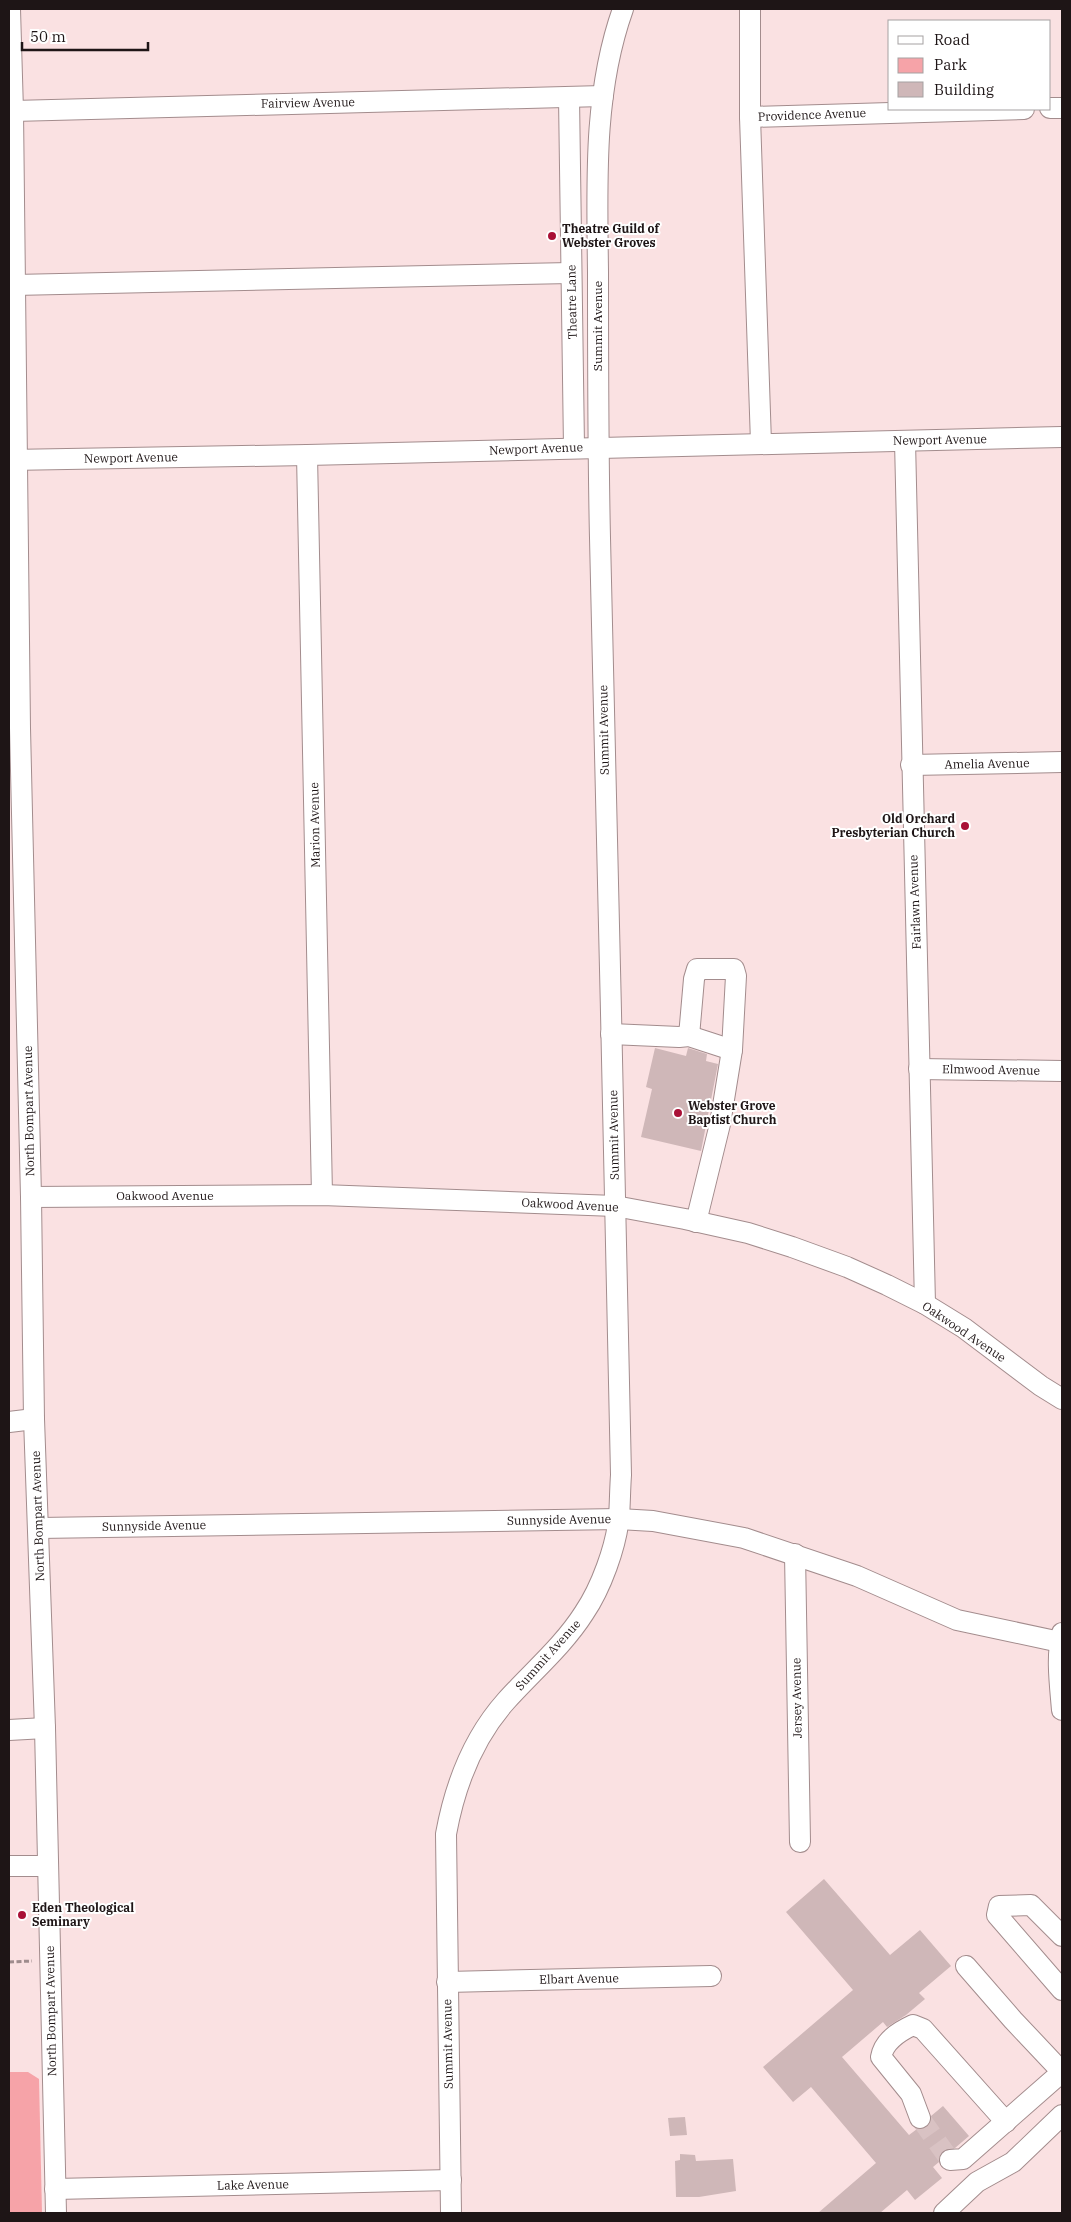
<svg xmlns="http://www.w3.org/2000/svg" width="1071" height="2222" font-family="'IBM Plex Serif',serif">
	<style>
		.green { fill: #f6a3a8 }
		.building { fill: #cfb7b8 }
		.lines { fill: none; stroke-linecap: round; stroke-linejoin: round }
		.minor-tunnel { stroke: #d9c2c3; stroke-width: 20; stroke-dasharray: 20 10; stroke-linecap: butt }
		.minor-casing { stroke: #a38c8d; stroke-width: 22 }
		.path { stroke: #9e8c8d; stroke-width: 3; stroke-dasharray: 5 2.5; stroke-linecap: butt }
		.minor { stroke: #fff; stroke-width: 20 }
		.poi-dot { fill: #a91137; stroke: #fff; stroke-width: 2 }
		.labels { text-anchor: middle; stroke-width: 4; stroke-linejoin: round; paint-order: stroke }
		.street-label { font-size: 12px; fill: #1e1516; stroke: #fff }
		.poi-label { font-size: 12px; font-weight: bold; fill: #1e1516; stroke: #fff; text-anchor: start }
	</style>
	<rect width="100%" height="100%" fill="#fae1e2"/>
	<polygon class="green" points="9,2072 28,2072 39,2079 42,2213 9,2213"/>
	<g class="building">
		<polygon points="655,1048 686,1056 688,1048 707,1054 706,1061 718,1064 701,1151 641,1137 652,1089 646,1087"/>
		<polygon points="824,1879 890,1955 920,1930 951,1966 919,1993 925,1999 906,2015 887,2027 883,2022 842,2057 909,2135 917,2129 924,2129 929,2126 931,2116 943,2106 969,2136 955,2148 944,2150 940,2154 939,2162 933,2167 942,2178 915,2200 907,2190 880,2213 818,2213 876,2163 811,2087 793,2102 763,2067 853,1990 786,1912"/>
		<polygon points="685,2117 687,2135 670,2136 668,2118"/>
		<polygon points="680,2154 695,2155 696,2161 733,2159 736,2191 699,2197 676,2197 675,2161 680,2160"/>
	</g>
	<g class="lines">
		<polyline class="minor-tunnel" points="920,2118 950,2160"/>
		<defs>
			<g id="minor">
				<polyline points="10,9 13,111 20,728 31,1197 34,1419 45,1728 56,2213"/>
				<polyline points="750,9 750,117 761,443"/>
				<polyline points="569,97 574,447"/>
				<polyline points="1050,108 1062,108"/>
				<polyline points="13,111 603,96"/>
				<polyline points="750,117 1024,109"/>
				<polyline points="14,285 571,273"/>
				<polyline points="905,441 925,1304"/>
				<polyline points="307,455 322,1195"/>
				<polyline points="9,460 307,455 1062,437"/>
				<polyline points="911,765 1062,762"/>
				<polyline points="611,1034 679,1037 689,1036 732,1050"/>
				<polyline points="689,1036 694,979 697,969 734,969 736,976 732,1050 720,1124 696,1222"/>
				<polyline points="919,1069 1062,1071"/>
				<polyline points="31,1197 322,1195 615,1206 685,1219 748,1233 792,1247 847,1267 887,1285 925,1304 964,1328 1041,1386 1062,1399"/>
				<polyline points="9,1422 34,1419"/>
				<polyline points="39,1528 619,1519 653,1521 744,1538 857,1576 957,1620 1060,1642"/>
				<polyline points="795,1554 800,1842"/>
				<path d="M1062,1633C1056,1657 1060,1685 1062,1710"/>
				<polyline points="9,1730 45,1728"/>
				<polyline points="9,1866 48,1866"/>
				<polyline points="1062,1936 1031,1905 999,1906 997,1915 1062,1990"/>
				<polyline points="447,1982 711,1976"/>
				<path d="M920,2118L911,2094L881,2057C884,2041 898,2032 913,2025L923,2029L1006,2122"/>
				<polyline points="950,2160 963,2159 1062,2072 1013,2020 966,1966"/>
				<polyline points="55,2189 451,2180"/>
				<path d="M451,2213L446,1834C455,1785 473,1738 506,1701C532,1672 563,1646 584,1613C601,1588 616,1547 619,1517C620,1503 620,1489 621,1475C615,1163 607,850 600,538C598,449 598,361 598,272C597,184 593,93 623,9"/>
				<polyline points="944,2213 977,2182 1013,2162 1062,2115"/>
			</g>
		</defs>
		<use href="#minor" class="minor-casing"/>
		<polyline class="path" points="9,1962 32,1961"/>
		<use href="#minor" class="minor"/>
	</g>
	<g class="poi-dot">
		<circle cx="552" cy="236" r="5"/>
		<circle cx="965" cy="826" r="5"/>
		<circle cx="678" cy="1113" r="5"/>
		<circle cx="22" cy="1915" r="5"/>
	</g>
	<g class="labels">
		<g class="street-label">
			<text transform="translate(308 103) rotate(-1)" y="4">Fairview Avenue</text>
			<text transform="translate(812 115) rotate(-2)" y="4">Providence Avenue</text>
			<text transform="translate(572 302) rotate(-91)" y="4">Theatre Lane</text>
			<text transform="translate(598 326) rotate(-90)" y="4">Summit Avenue</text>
			<text transform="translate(940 440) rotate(-1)" y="4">Newport Avenue</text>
			<text transform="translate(536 449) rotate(-2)" y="4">Newport Avenue</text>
			<text transform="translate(131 458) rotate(-1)" y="4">Newport Avenue</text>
			<text transform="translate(604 730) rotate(-91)" y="4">Summit Avenue</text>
			<text transform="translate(987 764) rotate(-1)" y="4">Amelia Avenue</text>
			<text transform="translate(315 825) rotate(-91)" y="4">Marion Avenue</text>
			<text transform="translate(915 902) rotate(-92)" y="4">Fairlawn Avenue</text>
			<text transform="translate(991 1070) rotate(1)" y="4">Elmwood Avenue</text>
			<text transform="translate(29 1111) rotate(-91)" y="4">North Bompart Avenue</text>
			<text transform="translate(614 1135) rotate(-91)" y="4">Summit Avenue</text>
			<text x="165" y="1200">Oakwood Avenue</text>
			<text transform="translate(570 1205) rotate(3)" y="4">Oakwood Avenue</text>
			<text transform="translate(964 1332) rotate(34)" y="4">Oakwood Avenue</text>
			<text transform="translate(38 1516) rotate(-92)" y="4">North Bompart Avenue</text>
			<text transform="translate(559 1520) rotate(-1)" y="4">Sunnyside Avenue</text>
			<text transform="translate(154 1526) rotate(-1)" y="4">Sunnyside Avenue</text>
			<text transform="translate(548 1655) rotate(-48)" y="4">Summit Avenue</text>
			<text transform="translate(797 1698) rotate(-91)" y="4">Jersey Avenue</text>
			<text transform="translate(579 1979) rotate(-1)" y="4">Elbart Avenue</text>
			<text transform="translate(51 2011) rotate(-91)" y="4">North Bompart Avenue</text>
			<text transform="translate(448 2044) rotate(-91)" y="4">Summit Avenue</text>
			<text transform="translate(253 2185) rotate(-1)" y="4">Lake Avenue</text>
		</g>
		<g class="poi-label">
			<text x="562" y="233">Theatre Guild of<tspan x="562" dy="14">Webster Groves</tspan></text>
			<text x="955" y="823" text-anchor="end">Old Orchard<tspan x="955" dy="14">Presbyterian Church</tspan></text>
			<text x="688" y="1110">Webster Grove<tspan x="688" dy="14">Baptist Church</tspan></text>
			<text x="32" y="1912">Eden Theological<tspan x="32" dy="14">Seminary</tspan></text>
		</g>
	</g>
	<rect width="1071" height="2222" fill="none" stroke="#1e1516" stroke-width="20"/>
	<rect x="888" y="20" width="162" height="90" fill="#ffffff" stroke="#a5a1a2"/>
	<rect x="898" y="36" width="25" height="8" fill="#ffffff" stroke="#a5a1a2"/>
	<text x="934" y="45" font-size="15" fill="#1e1516">Road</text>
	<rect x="898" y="58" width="25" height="15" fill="#f6a3a8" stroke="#a5a1a2"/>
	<text x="934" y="70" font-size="15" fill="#1e1516">Park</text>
	<rect x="898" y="82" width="25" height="15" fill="#cfb7b8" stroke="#a5a1a2"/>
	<text x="934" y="95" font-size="15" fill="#1e1516">Building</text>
	<path d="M22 42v8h126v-8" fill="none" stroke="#1e1516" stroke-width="2.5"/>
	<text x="30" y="42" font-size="15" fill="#1e1516" stroke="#ffffff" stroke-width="4" paint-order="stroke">50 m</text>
</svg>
